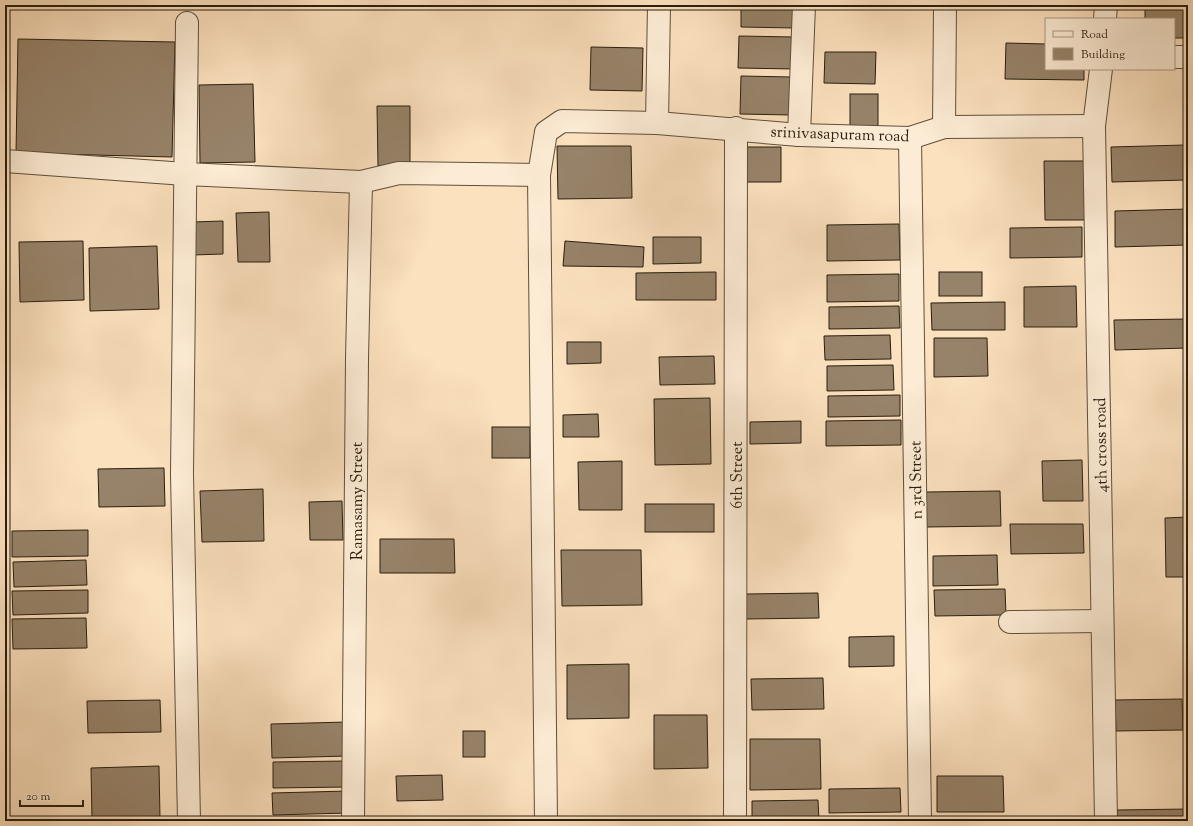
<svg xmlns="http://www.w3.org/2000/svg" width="1193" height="826" font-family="'Sorts Mill Goudy',serif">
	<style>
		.building { fill: #97836a; stroke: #291e10 }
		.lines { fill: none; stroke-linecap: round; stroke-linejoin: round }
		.minor-casing { stroke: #5e4f3c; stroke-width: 24 }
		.minor { stroke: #fdecd5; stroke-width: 22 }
		.labels { text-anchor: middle; stroke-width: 3; stroke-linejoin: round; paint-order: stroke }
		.street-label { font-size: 16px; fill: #291e10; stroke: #fdecd5 }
	</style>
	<rect width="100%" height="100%" fill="#fce1be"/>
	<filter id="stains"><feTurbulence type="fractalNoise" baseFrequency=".005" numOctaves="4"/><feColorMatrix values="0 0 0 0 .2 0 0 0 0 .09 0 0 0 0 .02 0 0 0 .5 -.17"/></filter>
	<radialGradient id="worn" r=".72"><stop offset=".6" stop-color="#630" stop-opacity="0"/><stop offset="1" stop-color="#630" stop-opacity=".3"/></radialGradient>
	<g class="building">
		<polygon points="593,5 642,5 642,8 593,7"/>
		<polygon points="741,5 794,5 794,28 741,27"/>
		<polygon points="1145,5 1188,5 1188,38 1174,38 1174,19 1145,19"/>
		<polygon points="739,36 794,37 793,69 738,68"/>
		<polygon points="18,39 175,42 172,157 16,153"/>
		<polygon points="1006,43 1046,44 1046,69 1084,69 1084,80 1005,79"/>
		<polygon points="591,47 643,48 642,91 590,90"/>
		<polygon points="825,52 876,52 875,84 824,83"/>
		<polygon points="741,76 791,77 790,115 740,114"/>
		<polygon points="253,84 255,162 200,163 199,85"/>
		<rect x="850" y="94" width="28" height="37"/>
		<polygon points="377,106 410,106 410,165 378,166"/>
		<polygon points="1185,145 1186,180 1112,182 1111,147"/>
		<polygon points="557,146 631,146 632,198 558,199"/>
		<polygon points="743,147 781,147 781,182 744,182"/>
		<polygon points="1044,161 1087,161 1087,220 1045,220"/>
		<polygon points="1188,209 1188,245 1115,247 1115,211"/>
		<polygon points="269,212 270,262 238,262 236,213"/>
		<polygon points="223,221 223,254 193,255 192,222"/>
		<polygon points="899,224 900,260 827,261 827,225"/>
		<polygon points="1082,227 1082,257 1010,258 1010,228"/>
		<polygon points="653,237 701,237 701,263 653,264"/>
		<polygon points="83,241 84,300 20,302 19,242"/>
		<polygon points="565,241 644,247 643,267 563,266"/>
		<polygon points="157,246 159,309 90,311 89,248"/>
		<polygon points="716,272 716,300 636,300 636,273"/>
		<rect x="939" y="272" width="43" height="24"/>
		<polygon points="899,274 899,301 827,302 827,275"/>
		<polygon points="1076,286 1077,327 1024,327 1024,287"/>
		<polygon points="1005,302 1005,330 932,330 931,303"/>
		<polygon points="899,306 900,328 829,329 829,307"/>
		<polygon points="1188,319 1188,348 1115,350 1114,320"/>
		<polygon points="890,335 891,359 825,360 824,336"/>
		<polygon points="934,338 987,338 988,376 934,377"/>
		<polygon points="567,342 601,342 601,363 567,364"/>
		<polygon points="714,356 715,384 660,385 659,357"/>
		<polygon points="893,365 894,390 827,391 827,366"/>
		<polygon points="900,395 900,416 828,417 828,396"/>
		<polygon points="710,398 711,464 655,465 654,399"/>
		<polygon points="598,414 599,437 563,437 563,415"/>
		<polygon points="901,420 901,445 826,446 826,421"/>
		<polygon points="801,421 801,443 750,444 750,422"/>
		<rect x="492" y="427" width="38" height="31"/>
		<polygon points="1082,460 1083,501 1043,501 1042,461"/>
		<polygon points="622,461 622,510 579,510 578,462"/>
		<polygon points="164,468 165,506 99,507 98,469"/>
		<polygon points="263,489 264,541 202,542 200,491"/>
		<polygon points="1000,491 1001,526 926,527 925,492"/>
		<polygon points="342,501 343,540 310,540 309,502"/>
		<rect x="645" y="504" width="69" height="28"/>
		<polygon points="1188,517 1188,577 1166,577 1165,518"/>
		<polygon points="1010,524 1083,524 1084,553 1011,554"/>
		<polygon points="88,530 88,556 12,557 12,531"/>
		<polygon points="380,539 454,539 455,573 380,573"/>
		<polygon points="561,550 641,550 642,605 562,606"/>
		<polygon points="997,555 998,585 933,586 933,556"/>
		<polygon points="86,560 87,585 14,587 13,562"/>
		<polygon points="1005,589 1006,615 935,616 934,590"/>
		<polygon points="88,590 88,613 13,615 12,591"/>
		<polygon points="818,593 819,618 746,619 746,594"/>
		<polygon points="86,618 87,648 13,649 12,619"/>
		<polygon points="894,636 894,666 849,667 849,637"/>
		<polygon points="629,664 629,718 567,719 567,665"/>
		<polygon points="823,678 824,709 752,710 751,679"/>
		<polygon points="1182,699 1183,730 1116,731 1115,700"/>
		<polygon points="160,700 161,732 88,733 87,701"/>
		<polygon points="654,715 707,715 708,768 654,769"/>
		<polygon points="347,722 348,756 272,758 271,724"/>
		<rect x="463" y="731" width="22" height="26"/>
		<polygon points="750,739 820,739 821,789 750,790"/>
		<polygon points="346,761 347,787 273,788 273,762"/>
		<polygon points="159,766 160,818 92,819 91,768"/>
		<polygon points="442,775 443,800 397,801 396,776"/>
		<polygon points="937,776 1003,776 1004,812 937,812"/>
		<polygon points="900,788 901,812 829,813 829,789"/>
		<polygon points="348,791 348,813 273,815 272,793"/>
		<polygon points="818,800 819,821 752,821 752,801"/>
		<polygon points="1188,809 1188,821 1117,821 1117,810"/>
		<polygon points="903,818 903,821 829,821 829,819"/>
		<polygon points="348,820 348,821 286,821"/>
	</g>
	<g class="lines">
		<defs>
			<g id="minor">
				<polyline points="1105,19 1106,5"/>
				<polyline points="187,23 182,474 189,821"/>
				<polyline points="1174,57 1188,57"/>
				<polyline points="1101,69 1094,126 1106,821"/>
				<polyline points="657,123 659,5"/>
				<polyline points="944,127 945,5"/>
				<polyline points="799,135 804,5"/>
				<polyline points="910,138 920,821"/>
				<polyline points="5,161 185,174 361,182 399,173 539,175"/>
				<polyline points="1010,622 1102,621"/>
				<polyline points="353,821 357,359 361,182"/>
				<polyline points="546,821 539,175 546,132 562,121 657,123 799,135 910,138 944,127 1094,126"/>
				<polyline points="735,821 736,128"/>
			</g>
		</defs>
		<use href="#minor" class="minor-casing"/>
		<use href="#minor" class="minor"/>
	</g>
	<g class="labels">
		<g class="street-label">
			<text transform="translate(840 133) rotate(2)" y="6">srinivasapuram road</text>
			<text transform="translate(1100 445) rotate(-91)" y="6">4th cross road</text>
			<text transform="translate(736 475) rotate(-90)" y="6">6th Street</text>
			<text transform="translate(915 480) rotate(-91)" y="6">n 3rd Street</text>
			<text transform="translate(356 501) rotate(-90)" y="6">Ramasamy Street</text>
		</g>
	</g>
	<rect width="1193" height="826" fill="none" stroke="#fce1be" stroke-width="20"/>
	<rect x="6" y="6" width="1181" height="814" fill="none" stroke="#291e10" stroke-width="2"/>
	<rect x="10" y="10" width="1173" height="806" fill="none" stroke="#291e10"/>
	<rect x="1045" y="18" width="130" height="52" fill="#fdecd5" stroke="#a89a86"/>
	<rect x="1053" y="31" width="20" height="6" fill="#fdecd5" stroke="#a89a86"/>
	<text x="1081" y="38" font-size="12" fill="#291e10">Road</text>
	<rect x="1053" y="48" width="20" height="12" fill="#97836a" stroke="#a89a86"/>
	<text x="1081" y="58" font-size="12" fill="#291e10">Building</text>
	<path d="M20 800v6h63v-6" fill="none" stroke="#291e10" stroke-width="2"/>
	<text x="26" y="800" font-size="12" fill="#291e10" stroke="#fdecd5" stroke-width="3" paint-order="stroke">20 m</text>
	<rect width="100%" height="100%" filter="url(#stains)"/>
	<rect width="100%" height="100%" fill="url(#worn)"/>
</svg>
